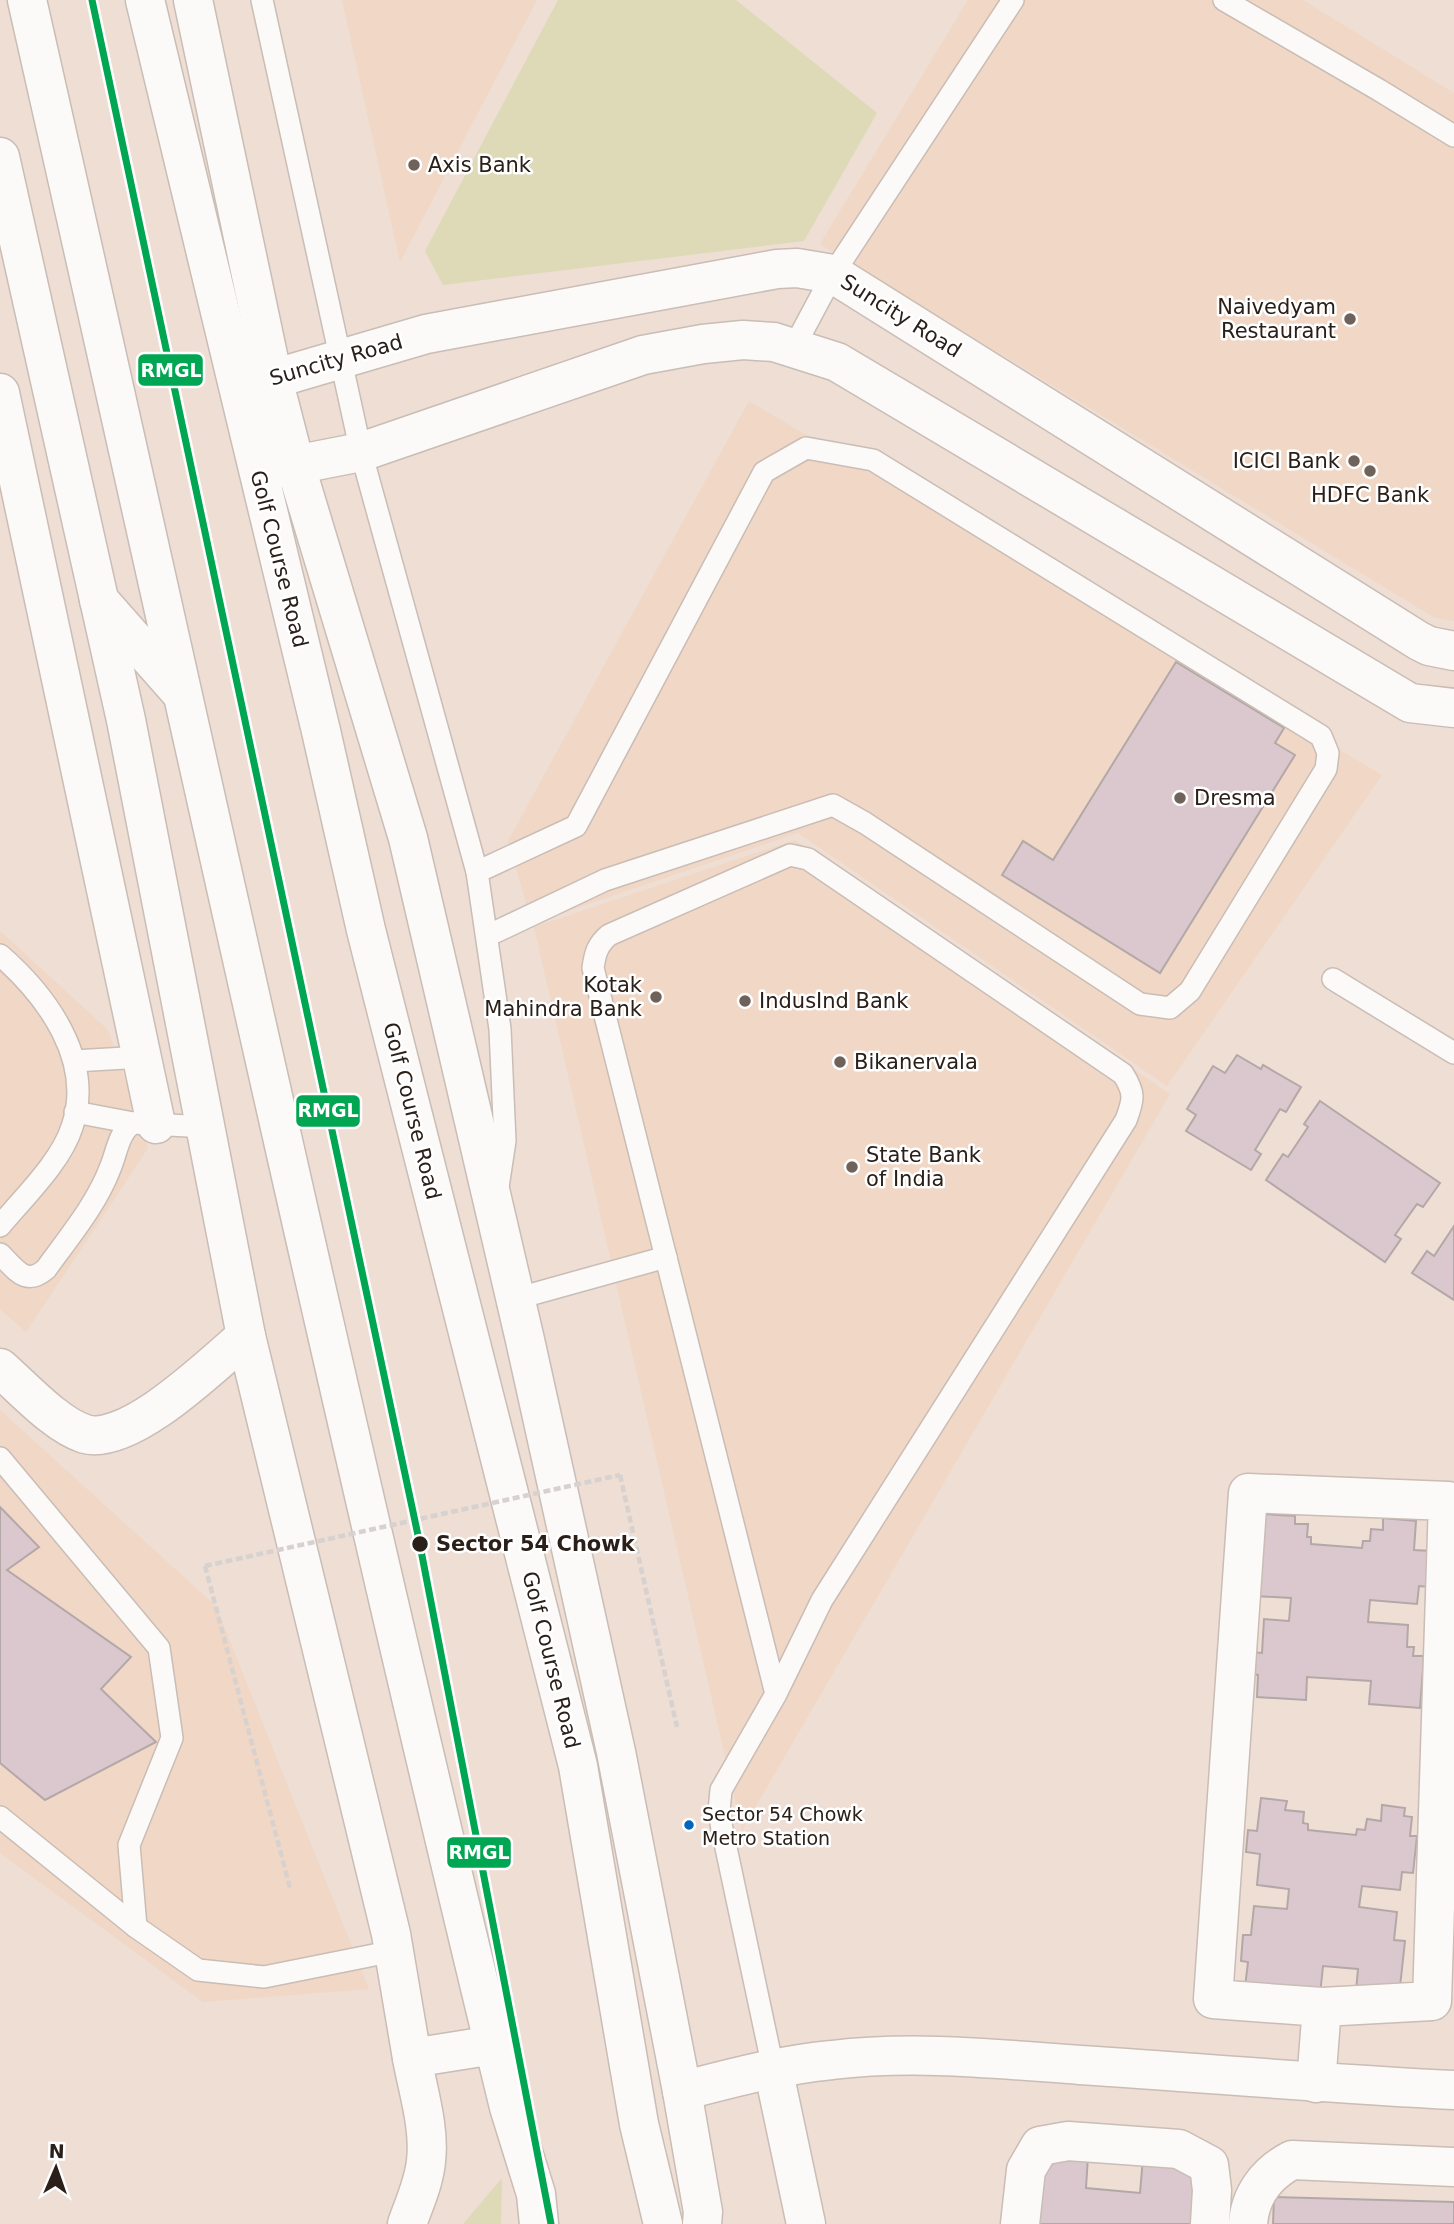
<svg xmlns="http://www.w3.org/2000/svg" width="1454" height="2224" font-family="'DejaVu Sans',sans-serif">
	<style>
		.built { fill: #f1d7c5 }
		.green { fill: #dedab8 }
		.building { fill: #dac8ce; stroke: #b3a8a7; stroke-width: 2 }
		.lines { fill: none; stroke-linecap: round; stroke-linejoin: round }
		.service-casing { stroke: #c9bdb5; stroke-width: 24 }
		.minor-casing { stroke: #c9bdb5; stroke-width: 41 }
		.tertiary-casing { stroke: #c9bdb5; stroke-width: 41 }
		.secondary-casing { stroke: #c9bdb5; stroke-width: 41 }
		.path { stroke: #d7d2cf; stroke-width: 4.5; stroke-dasharray: 7 3.5; stroke-linecap: butt }
		.service { stroke: #fcfaf9; stroke-width: 21 }
		.minor { stroke: #fcfaf9; stroke-width: 38 }
		.tertiary { stroke: #fcfaf9; stroke-width: 38 }
		.secondary { stroke: #fcfaf9; stroke-width: 38 }
		.path-bridge { stroke: #d7d2cf; stroke-width: 4.5; stroke-dasharray: 7 3.5; stroke-linecap: butt }
		.metro-1-casing { stroke: #fff; stroke-width: 12 }
		.metro-1 { stroke: #00a651; stroke-width: 7 }
		.poi-dot { fill: #6f625a; stroke: #fff; stroke-width: 2.5 }
		.stop-dot { fill: #2a2019; stroke: #fff; stroke-width: 2.5 }
		.bus-dot { fill: #0065bd; stroke: #fff; stroke-width: 2.5 }
		.labels { text-anchor: middle; stroke-width: 5; stroke-linejoin: round; paint-order: stroke }
		.bus-label { font-size: 19px; fill: #2a2019; stroke: #fff; text-anchor: start }
		.poi-label { font-size: 21px; fill: #2a2019; stroke: #fff; text-anchor: start }
		.street-label { font-size: 21px; fill: #2a2019; stroke: #fff }
		.stop-label { font-size: 21px; font-weight: bold; fill: #2a2019; stroke: #fff; text-anchor: start }
		.line-badge { stroke: #fff; stroke-width: 2.5 }
		.badge-label { font-size: 19px; text-anchor: middle; font-weight: bold; fill: #fff }
	</style>
	<rect width="100%" height="100%" fill="#eeded4"/>
	<g class="built">
		<polygon points="342,0 537,0 400,262"/>
		<polygon points="968,0 1303,0 1454,93 1454,621 1435,618 820,244"/>
		<polygon points="749,401 1382,775 1167,1086 798,833 532,923 508,841"/>
		<polygon points="795,840 1170,1094 742,1830 534,927"/>
		<polygon points="0,931 108,1030 148,1148 26,1332 0,1309"/>
		<polygon points="0,1410 216,1606 369,1989 203,2002 0,1853"/>
	</g>
	<g class="green">
		<polygon points="558,0 736,0 877,113 804,241 443,285 425,251"/>
		<polygon points="502,2178 501,2224 463,2224"/>
	</g>
	<g class="building">
		<polygon points="1176,662 1284,728 1275,743 1295,755 1160,973 1002,875 1023,841 1053,860"/>
		<polygon points="1237,1055 1261,1069 1263,1065 1301,1087 1286,1112 1280,1109 1255,1150 1261,1154 1251,1170 1186,1131 1196,1115 1187,1109 1213,1066 1225,1073"/>
		<polygon points="1320,1101 1440,1183 1423,1207 1417,1204 1395,1235 1401,1239 1385,1262 1266,1180 1283,1154 1288,1157 1308,1127 1304,1124"/>
		<polygon points="1454,1226 1454,1300 1412,1273 1427,1251 1434,1256"/>
		<polygon points="0,1507 39,1547 7,1570 131,1657 101,1689 156,1742 45,1800 0,1763"/>
		<polygon points="1262,1514 1295,1516 1295,1524 1308,1524 1307,1537 1311,1537 1311,1544 1362,1548 1363,1541 1370,1541 1371,1529 1383,1530 1383,1518 1416,1521 1414,1550 1432,1551 1429,1587 1419,1586 1417,1604 1370,1600 1368,1622 1408,1625 1407,1647 1414,1647 1413,1656 1424,1656 1420,1708 1369,1704 1371,1681 1307,1677 1306,1700 1257,1697 1258,1675 1249,1674 1251,1652 1262,1653 1264,1619 1289,1621 1291,1598 1255,1596"/>
		<polygon points="1261,1798 1287,1801 1285,1810 1304,1812 1303,1823 1308,1824 1308,1830 1356,1835 1357,1829 1365,1830 1367,1819 1381,1821 1382,1805 1405,1808 1404,1816 1412,1817 1410,1836 1417,1836 1413,1873 1402,1872 1400,1890 1362,1886 1359,1907 1397,1912 1394,1940 1405,1941 1399,1996 1356,1991 1358,1969 1323,1966 1320,1995 1245,1987 1248,1962 1241,1961 1243,1935 1251,1935 1254,1906 1287,1909 1289,1889 1257,1885 1260,1854 1246,1852 1248,1830 1257,1831"/>
		<polygon points="1041,2152 1088,2156 1086,2188 1140,2193 1143,2158 1186,2162 1185,2174 1200,2176 1195,2224 1035,2224"/>
		<polygon points="1274,2197 1454,2202 1454,2224 1273,2224"/>
	</g>
	<g class="lines">
		<defs>
			<g id="service">
				<polyline points="262,0 361,452 477,872 500,1029 505,1141 498,1187"/>
				<polyline points="1224,0 1379,90 1454,136"/>
				<polyline points="794,347 833,274 1013,0"/>
				<polyline points="477,872 576,826 764,472 806,448 873,460 1321,736 1328,753 1326,769 1190,991 1170,1008 1140,1004 865,823 833,805 605,880 487,936"/>
				<path d="M0,955C47,996 95,1061 72,1127C61,1162 23,1198 0,1226"/>
				<polyline points="1333,979 1454,1053"/>
				<polyline points="74,1061 143,1057"/>
				<polyline points="75,1112 133,1123"/>
				<path d="M0,1254C16,1269 25,1287 46,1269C69,1237 97,1204 111,1166C117,1151 119,1132 133,1123L206,1127"/>
				<polyline points="515,1299 666,1257"/>
				<polyline points="0,1458 159,1648 172,1738 129,1845 136,1927"/>
				<polyline points="0,1817 136,1927 198,1970 264,1977 394,1951"/>
				<path d="M773,2068L722,1829L719,1811L721,1790L776,1694L822,1600L1126,1120C1134,1099 1135,1093 1123,1074L808,859L790,855L609,935C597,945 595,954 593,968L776,1694"/>
			</g>
			<g id="minor">
				<polyline points="241,386 273,379 426,334 777,269 797,268 833,274 1419,641 1429,646 1454,651"/>
				<polyline points="0,393 156,1124"/>
				<polyline points="264,471 361,452 643,355 703,344 743,340 774,342 837,362 1410,703 1454,708"/>
				<path d="M0,1368C23,1388 56,1425 85,1434C129,1447 213,1364 246,1336"/>
				<polyline points="773,2068 806,2224"/>
				<polyline points="1316,2083 1322,2007 1213,1999 1248,1493 1448,1501 1432,2001 1322,2007"/>
				<path d="M682,2091C732,2078 780,2065 832,2060C914,2050 997,2059 1080,2065C1205,2073 1329,2084 1454,2090"/>
				<polyline points="1020,2224 1026,2170 1040,2146 1068,2141 1179,2149 1209,2165 1212,2190 1210,2224"/>
				<path d="M1248,2224C1250,2195 1267,2173 1292,2160L1454,2167"/>
			</g>
			<g id="tertiary">
				<polyline points="193,0 273,379 295,464 408,838 525,1340 616,1752 682,2091 703,2212 702,2224"/>
				<polyline points="0,157 126,720 246,1336 391,1934 412,2058"/>
			</g>
			<g id="secondary">
				<path d="M27,0C186,703 338,1407 509,2107L536,2194L539,2224"/>
				<polyline points="145,0 321,731 366,930 578,1766 639,2124 663,2224"/>
				<polyline points="99,600 182,694"/>
				<path d="M407,2224C414,2204 424,2183 426,2161C430,2128 418,2091 412,2058L494,2045"/>
			</g>
		</defs>
		<use href="#service" class="service-casing"/>
		<use href="#minor" class="minor-casing"/>
		<use href="#tertiary" class="tertiary-casing"/>
		<use href="#secondary" class="secondary-casing"/>
		<g class="path">
			<polyline points="620,1475 677,1727"/>
			<polyline points="205,1566 290,1888"/>
		</g>
		<use href="#service" class="service"/>
		<use href="#minor" class="minor"/>
		<use href="#tertiary" class="tertiary"/>
		<use href="#secondary" class="secondary"/>
		<polyline class="path-bridge" points="205,1566 620,1475"/>
		<defs>
			<polyline id="metro-1" points="92,0 419,1540 551,2224"/>
		</defs>
		<use href="#metro-1" class="metro-1-casing"/>
		<use href="#metro-1" class="metro-1"/>
	</g>
	<g class="poi-dot">
		<circle cx="414" cy="165" r="7"/>
		<circle cx="1350" cy="319" r="7"/>
		<circle cx="1354" cy="461" r="7"/>
		<circle cx="1370" cy="471" r="7"/>
		<circle cx="1180" cy="798" r="7"/>
		<circle cx="656" cy="997" r="7"/>
		<circle cx="745" cy="1001" r="7"/>
		<circle cx="840" cy="1062" r="7"/>
		<circle cx="852" cy="1167" r="7"/>
	</g>
	<circle class="stop-dot" cx="420" cy="1544" r="9"/>
	<circle class="bus-dot" cx="689" cy="1825" r="6"/>
	<g class="labels">
		<g class="bus-label">
			<text x="702" y="1821">Sector 54 Chowk<tspan x="702" dy="24">Metro Station</tspan></text>
		</g>
		<g class="poi-label">
			<text x="428" y="172">Axis Bank</text>
			<text x="1336" y="314" text-anchor="end">Naivedyam<tspan x="1336" dy="24">Restaurant</tspan></text>
			<text x="1340" y="468" text-anchor="end">ICICI Bank</text>
			<text x="1370" y="502" text-anchor="middle">HDFC Bank</text>
			<text x="1194" y="805">Dresma</text>
			<text x="642" y="992" text-anchor="end">Kotak<tspan x="642" dy="24">Mahindra Bank</tspan></text>
			<text x="759" y="1008">IndusInd Bank</text>
			<text x="854" y="1069">Bikanervala</text>
			<text x="866" y="1162">State Bank<tspan x="866" dy="24">of India</tspan></text>
		</g>
		<g class="street-label">
			<text transform="translate(901 316) rotate(32)" y="7">Suncity Road</text>
			<text transform="translate(336 360) rotate(-16)" y="7">Suncity Road</text>
			<text transform="translate(279 559) rotate(76)" y="7">Golf Course Road</text>
			<text transform="translate(412 1111) rotate(76)" y="7">Golf Course Road</text>
			<text transform="translate(551 1660) rotate(76)" y="7">Golf Course Road</text>
		</g>
		<g class="stop-label">
			<text x="436" y="1551">Sector 54 Chowk</text>
		</g>
	</g>
	<g class="line-badge">
		<rect x="137" y="353" width="67" height="34" rx="7" fill="#00a651"/>
		<rect x="295" y="1094" width="66" height="34" rx="7" fill="#00a651"/>
		<rect x="446" y="1836" width="66" height="33" rx="7" fill="#00a651"/>
	</g>
	<g class="badge-label">
		<text x="171" y="377">RMGL</text>
		<text x="328" y="1117">RMGL</text>
		<text x="479" y="1859">RMGL</text>
	</g>
	<g transform="translate(56 2168) rotate(2)" stroke="#ffffff" stroke-width="5" paint-order="stroke">
	<path d="M0-5L12 26L0 18L-12 26Z" fill="#2a2019"/>
	<text y="-10" font-size="19" font-weight="bold" text-anchor="middle" fill="#2a2019">N</text>
	</g>
</svg>
